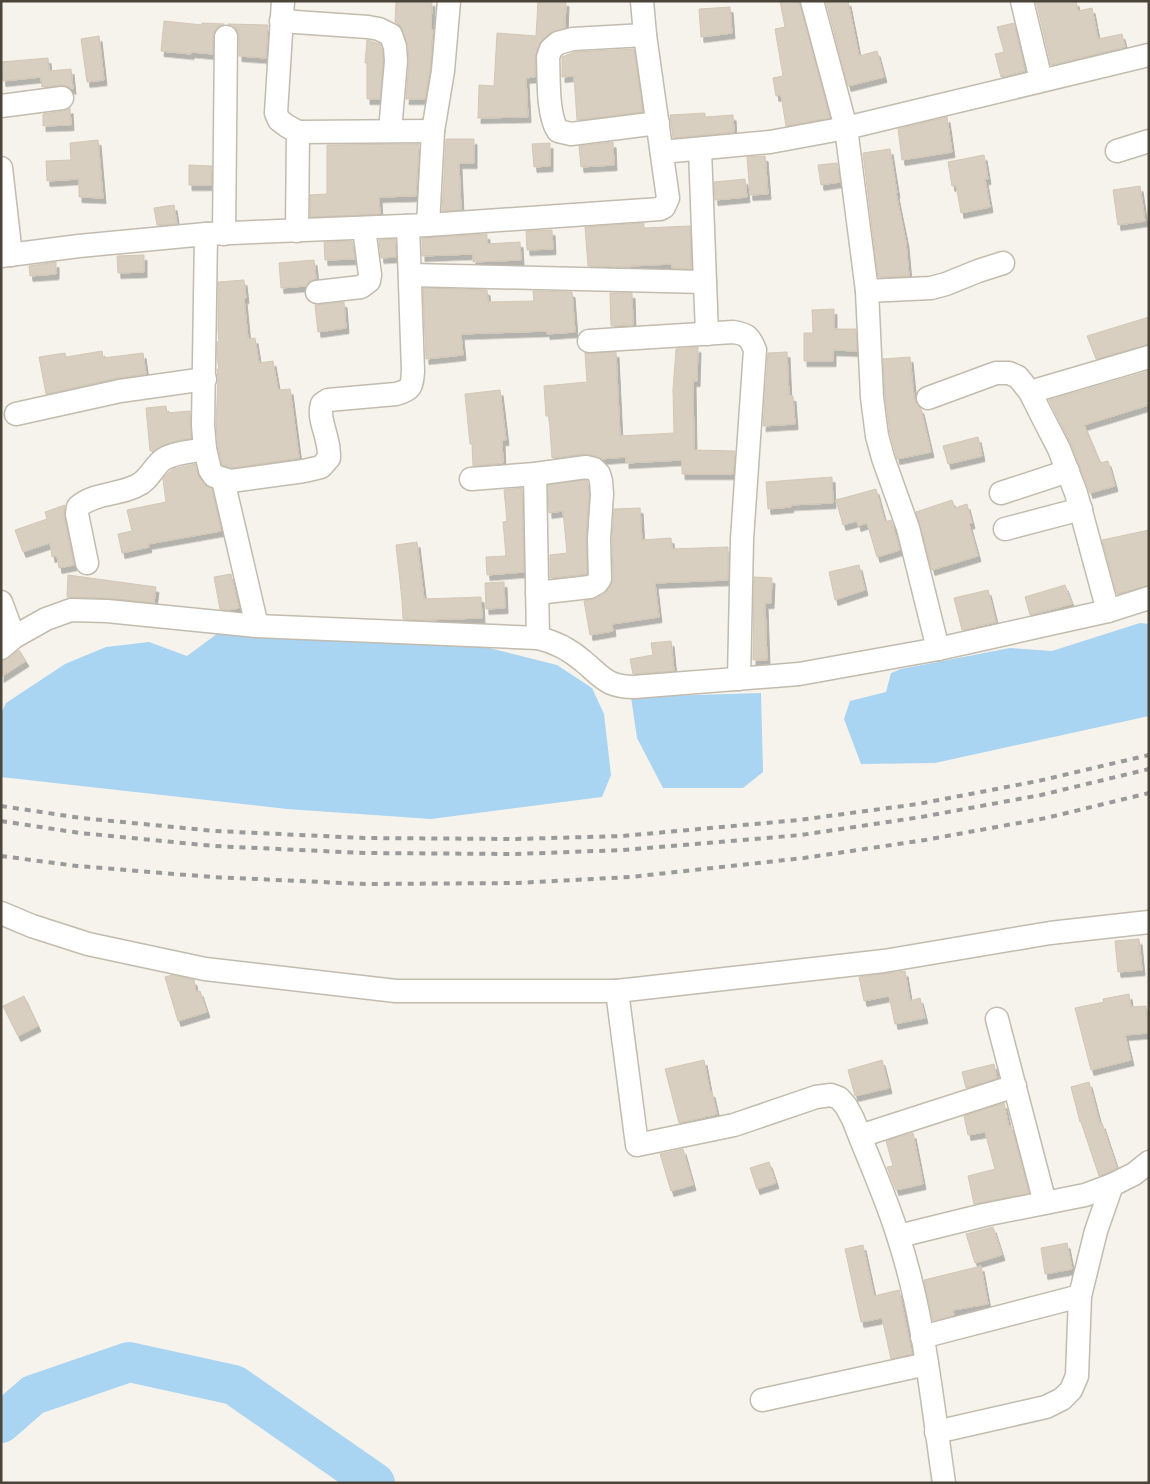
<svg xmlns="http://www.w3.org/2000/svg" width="1150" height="1484" font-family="Helvetica,sans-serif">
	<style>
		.water { fill: #a9d4f2 }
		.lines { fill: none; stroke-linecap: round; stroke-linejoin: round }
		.river { stroke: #a9d4f2; stroke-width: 40 }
		.building { fill: #d8cfc1; stroke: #d3c7b4; filter: url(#shadow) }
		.minor-casing { stroke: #c2bbae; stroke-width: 25 }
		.minor { stroke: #fff; stroke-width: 22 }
		.rail { stroke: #9a9a9a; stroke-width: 4; stroke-dasharray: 6 6; stroke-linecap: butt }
	</style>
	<defs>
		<filter id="shadow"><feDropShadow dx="3" dy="5.5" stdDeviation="0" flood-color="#0004"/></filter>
	</defs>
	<rect width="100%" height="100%" fill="#f6f3ec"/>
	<g class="water">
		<polygon points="1140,623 1149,624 1149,716 935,763 861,764 844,719 850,701 886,692 891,673 901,669 1010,648 1052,651"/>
		<polygon points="221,631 434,634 557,665 592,688 604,714 611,775 602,797 431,819 287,809 1,777 1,713 6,703 65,664 106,647 149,642 187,656"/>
		<polygon points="761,693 763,772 743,788 663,788 637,738 631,697"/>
	</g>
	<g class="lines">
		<polyline class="river" points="1,1423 33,1395 129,1362 234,1385 375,1483"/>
	</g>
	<g class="building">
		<polygon points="396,1 432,1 431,29 433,30 430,69 425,99 406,99 409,62 408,46 403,31 401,26 395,22"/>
		<polygon points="538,1 566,1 565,28 550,33 539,44 535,57 535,77 526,78 528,117 478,118 479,85 494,86 497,33 536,36"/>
		<polygon points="780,1 799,1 830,118 786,126 781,95 776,96 773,78 783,76 775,29 785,27"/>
		<polygon points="826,1 848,1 859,56 877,51 884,77 848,86"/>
		<polygon points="1036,1 1076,1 1078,11 1092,8 1098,39 1122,34 1125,47 1051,65"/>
		<polygon points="730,7 732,33 701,37 699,9"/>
		<polygon points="164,21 202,25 202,23 224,24 219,26 215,31 213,37 213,54 191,52 191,54 161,51"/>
		<polygon points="1014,23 1025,71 1001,77 995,54 1004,52 997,27"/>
		<polygon points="228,24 268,25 266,58 239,56 239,37 238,31 233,26"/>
		<polygon points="99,36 104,80 87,82 81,39"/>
		<polygon points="367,40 380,44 382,50 383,61 380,99 367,99 367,63 365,63"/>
		<polygon points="634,49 643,112 577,120 574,76 562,77 562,57 575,52"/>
		<polygon points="48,58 49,71 71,69 73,89 67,86 61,85 42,87 41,77 3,81 1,62"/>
		<polygon points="70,108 71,125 43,126 43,114 64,111"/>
		<polygon points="705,113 705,117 733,115 734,132 673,138 670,115"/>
		<polygon points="947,117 952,152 902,160 898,129"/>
		<polygon points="446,139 474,139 474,163 459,163 461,210 442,211"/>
		<polygon points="98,140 103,198 79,197 79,179 47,181 46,161 71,160 70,143"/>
		<polygon points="613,142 614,165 581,167 579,146"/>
		<polygon points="550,143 550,166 534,167 532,144"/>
		<polygon points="419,144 416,196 379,197 380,214 310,217 310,195 327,194 327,145"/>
		<polygon points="890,149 897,193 896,193 906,242 909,276 878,277 863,153"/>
		<polygon points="984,155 988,179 985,179 990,207 961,213 956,185 952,186 948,162"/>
		<polygon points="765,156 768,194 750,195 747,157"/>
		<polygon points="837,163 840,182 821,185 818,165"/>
		<polygon points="189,165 212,166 211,185 189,185"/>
		<polygon points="745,179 747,197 715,200 714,182"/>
		<polygon points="1140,186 1145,221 1118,225 1113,190"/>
		<polygon points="174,205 177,224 157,225 154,208"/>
		<polygon points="644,223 644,228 690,226 691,269 672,268 672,264 631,266 631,267 588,266 585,227"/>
		<polygon points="552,230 553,249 527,250 526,231"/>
		<polygon points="487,234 487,244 520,242 521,260 473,262 473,254 422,256 422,238"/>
		<polygon points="395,239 396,257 381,258 379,240"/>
		<polygon points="352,241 355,259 325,260 324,242"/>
		<polygon points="144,255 144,272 118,273 117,256"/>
		<polygon points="314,260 316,279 310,281 306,286 281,288 279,263"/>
		<polygon points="56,262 56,274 30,276 29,266"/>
		<polygon points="244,280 246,298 244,298 248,339 255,338 259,363 273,361 278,390 290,389 299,458 232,468 222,465 218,447 216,425 218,378 217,369 219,369 217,358 217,342 219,342 218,330 218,282"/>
		<polygon points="423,288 487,290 488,302 534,301 533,291 572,292 575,332 547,334 547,331 461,334 463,355 426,359"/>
		<polygon points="610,293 632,293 633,325 611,326"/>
		<polygon points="344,302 346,328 318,332 315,305"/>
		<polygon points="834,309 834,329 856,329 857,351 833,350 833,361 804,361 804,333 813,333 812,310"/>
		<polygon points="1149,317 1149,344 1096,359 1087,336"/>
		<polygon points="698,347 697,381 693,381 694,450 735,451 733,474 682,474 682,460 626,463 626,457 601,459 597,456 585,454 552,458 549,416 546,416 544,386 587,382 585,353 616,352 620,436 674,433 673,390 676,349"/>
		<polygon points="102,351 103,358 143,353 146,374 117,378 46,394 39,357 65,353 66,357"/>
		<polygon points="787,352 789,396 793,396 795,424 763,426 768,353"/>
		<polygon points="910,357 914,397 916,403 921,409 931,452 897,459 890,433 885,396 883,359"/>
		<polygon points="1149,371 1149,405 1084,425 1100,463 1108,461 1115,486 1090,493 1071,444 1049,400"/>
		<polygon points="500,390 506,440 502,440 503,463 473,466 472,444 470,444 465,394"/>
		<polygon points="166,406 167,413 190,411 191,438 169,443 153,451 150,451 146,408"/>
		<polygon points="978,437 982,456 948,464 943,446"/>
		<polygon points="195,464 199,477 204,484 212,489 221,531 148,544 149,547 122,553 118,534 132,531 127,510 166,502 163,479 164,477 173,469"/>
		<polygon points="832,477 833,503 790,505 791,507 768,509 766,482"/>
		<polygon points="585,480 587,481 588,483 589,494 586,538 587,574 550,578 550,555 567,553 563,511 549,513 548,485"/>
		<polygon points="522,488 524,572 487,575 486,557 506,556 503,522 507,521 504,490"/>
		<polygon points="876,489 885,522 891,520 900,550 877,557 867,523 858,526 857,521 843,525 836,500"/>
		<polygon points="952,500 955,508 967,504 972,523 969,524 978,556 932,570 916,512"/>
		<polygon points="65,505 64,517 74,565 59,568 57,556 52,557 50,543 23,552 15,530 47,519 45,512"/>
		<polygon points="640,508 642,540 671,538 672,549 728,547 728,580 655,583 659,617 612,624 613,631 590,635 584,601 597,598 604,594 611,586 613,579 612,539 614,509"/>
		<polygon points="1149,530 1149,585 1117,594 1102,540"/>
		<polygon points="417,542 424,599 481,597 482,618 424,620 403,619 402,600 396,545"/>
		<polygon points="859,565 865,590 835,600 829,572"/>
		<polygon points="231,574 239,608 228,610 220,609 214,577"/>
		<polygon points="68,575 156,587 154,603 107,598 67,597"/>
		<polygon points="754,577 772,578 771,603 765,603 767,660 753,660"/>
		<polygon points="504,582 505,608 486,609 485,583"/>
		<polygon points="1065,585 1072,604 1030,615 1025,597"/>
		<polygon points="988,590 996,622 962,630 954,598"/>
		<polygon points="671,641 674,671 633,674 630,659 653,655 651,643"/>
		<polygon points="19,650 26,661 1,677 1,661 9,658"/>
		<polygon points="1139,939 1142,970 1118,972 1115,941"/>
		<polygon points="905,971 910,1001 920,998 925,1018 895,1024 889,996 864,1001 859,977"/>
		<polygon points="172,975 194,980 196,992 200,991 207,1012 178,1021 165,977"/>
		<polygon points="1129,994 1131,1007 1146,1006 1149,1033 1125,1035 1131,1060 1091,1070 1075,1008 1104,1002 1103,999"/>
		<polygon points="24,996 38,1026 18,1036 3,1006"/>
		<polygon points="704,1060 710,1092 712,1092 717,1114 679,1123 665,1069"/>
		<polygon points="882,1060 889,1088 855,1096 848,1070"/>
		<polygon points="994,1064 997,1078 966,1088 962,1072"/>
		<polygon points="1089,1082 1100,1124 1102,1123 1117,1168 1099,1176 1081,1122 1080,1122 1071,1087"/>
		<polygon points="1004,1103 1009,1127 1011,1126 1029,1193 974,1204 968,1176 995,1169 985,1132 968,1135 964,1116"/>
		<polygon points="913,1133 923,1184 896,1190 887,1167 893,1166 886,1141"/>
		<polygon points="683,1149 693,1185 671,1191 660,1154"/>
		<polygon points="769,1162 776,1183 757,1189 750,1168"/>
		<polygon points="993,1227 1002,1255 975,1263 966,1234"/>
		<polygon points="1067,1243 1072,1269 1045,1274 1041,1248"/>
		<polygon points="863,1245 874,1296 899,1290 912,1354 891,1359 882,1318 861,1322 845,1249"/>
		<polygon points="981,1266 988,1304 953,1310 954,1315 933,1321 924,1280"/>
	</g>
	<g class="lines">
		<defs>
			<g id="minor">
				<polyline points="283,1 276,113 279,120 287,126 298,132 433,131"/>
				<polyline points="812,1 846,128 867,291 872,397 877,436 883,458 908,528 938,649"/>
				<polyline points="1022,1 1041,80"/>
				<polyline points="281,21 368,27 379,29 391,35 395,47 396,61 390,131"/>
				<path d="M645,35L573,39L558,43L551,49L548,57C549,77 547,115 558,131L571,134L658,123"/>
				<polyline points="1,106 62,98"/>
				<polyline points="700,150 707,334"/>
				<polyline points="1117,151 1149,141"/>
				<polyline points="662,152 770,142 846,128 1149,55"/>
				<polyline points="1,168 11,255"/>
				<polyline points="428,225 433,131 443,71 449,1"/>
				<polyline points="297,231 298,132"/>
				<polyline points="224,234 226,37"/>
				<polyline points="1,256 79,246 206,234 428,225 660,209 664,207 668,198 645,35 642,1"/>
				<polyline points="410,275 705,282"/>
				<polyline points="867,291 931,288 946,284 978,271 1003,263"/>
				<polyline points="317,292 361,287 369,281 370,275 364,228"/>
				<path d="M589,341L733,332C747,334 750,337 755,350L742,539L739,679"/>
				<polyline points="1030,392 1149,357"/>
				<polyline points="928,398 996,373 1009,373 1018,377 1030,392 1040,412 1059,449 1076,493 1108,611"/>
				<polyline points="16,414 120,391 205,379"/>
				<path d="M205,449L210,470L214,476L231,481L304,471L321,467L329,458C329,453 329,447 327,441C325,429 318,416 322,404L328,400L396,394C411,390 412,387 413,371L408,226"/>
				<polyline points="535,474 538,638"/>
				<polyline points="471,479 535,474 586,467 594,469 599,474 601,481 602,494 599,539 600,579 597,583 590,587 537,593"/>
				<polyline points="223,480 257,626"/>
				<polyline points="1001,493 1068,471"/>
				<polyline points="1005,529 1081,509"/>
				<path d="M87,563L77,514L78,507C94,493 118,495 136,486C150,480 153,466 164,459C173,453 194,451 205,449L203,425L206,234"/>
				<polyline points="1,602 14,637"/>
				<path d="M1,648L14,637L46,619L71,610L107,611L257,626L538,638C556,642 569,649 583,661C592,668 600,678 611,683C618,686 626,687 634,687L799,674L938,649L1108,611L1149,598"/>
				<polyline points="1,913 32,926 88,944 205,969 396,991 617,991 884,961 1050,933 1149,922"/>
				<path d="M617,991L637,1145L734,1125L816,1097L831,1095L839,1098L846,1106L853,1119C868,1158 886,1197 898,1236C924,1315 932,1401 944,1483"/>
				<polyline points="997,1019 1045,1203"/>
				<polyline points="860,1136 1015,1086"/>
				<polyline points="899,1236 984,1215 1085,1195 1112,1185 1134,1174 1149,1162"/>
				<polyline points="922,1337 1080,1296"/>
				<polyline points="762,1400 927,1364"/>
				<polyline points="936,1432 1046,1407 1062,1399 1071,1390 1077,1376 1080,1296 1096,1231 1112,1185"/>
			</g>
		</defs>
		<use href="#minor" class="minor-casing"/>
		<use href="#minor" class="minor"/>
		<g class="rail">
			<polyline points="1,806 81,818 215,831 364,838 516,839 622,836 799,820 918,804 1038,781 1149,755"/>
			<polyline points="1,821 80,833 214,846 364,853 516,854 623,850 801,835 921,817 1041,795 1149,769"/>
			<polyline points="1,856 77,866 212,877 365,884 517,883 630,877 804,858 925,840 1046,818 1149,793"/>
		</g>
	</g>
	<rect width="1150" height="1484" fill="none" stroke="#4b4439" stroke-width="5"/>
</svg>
